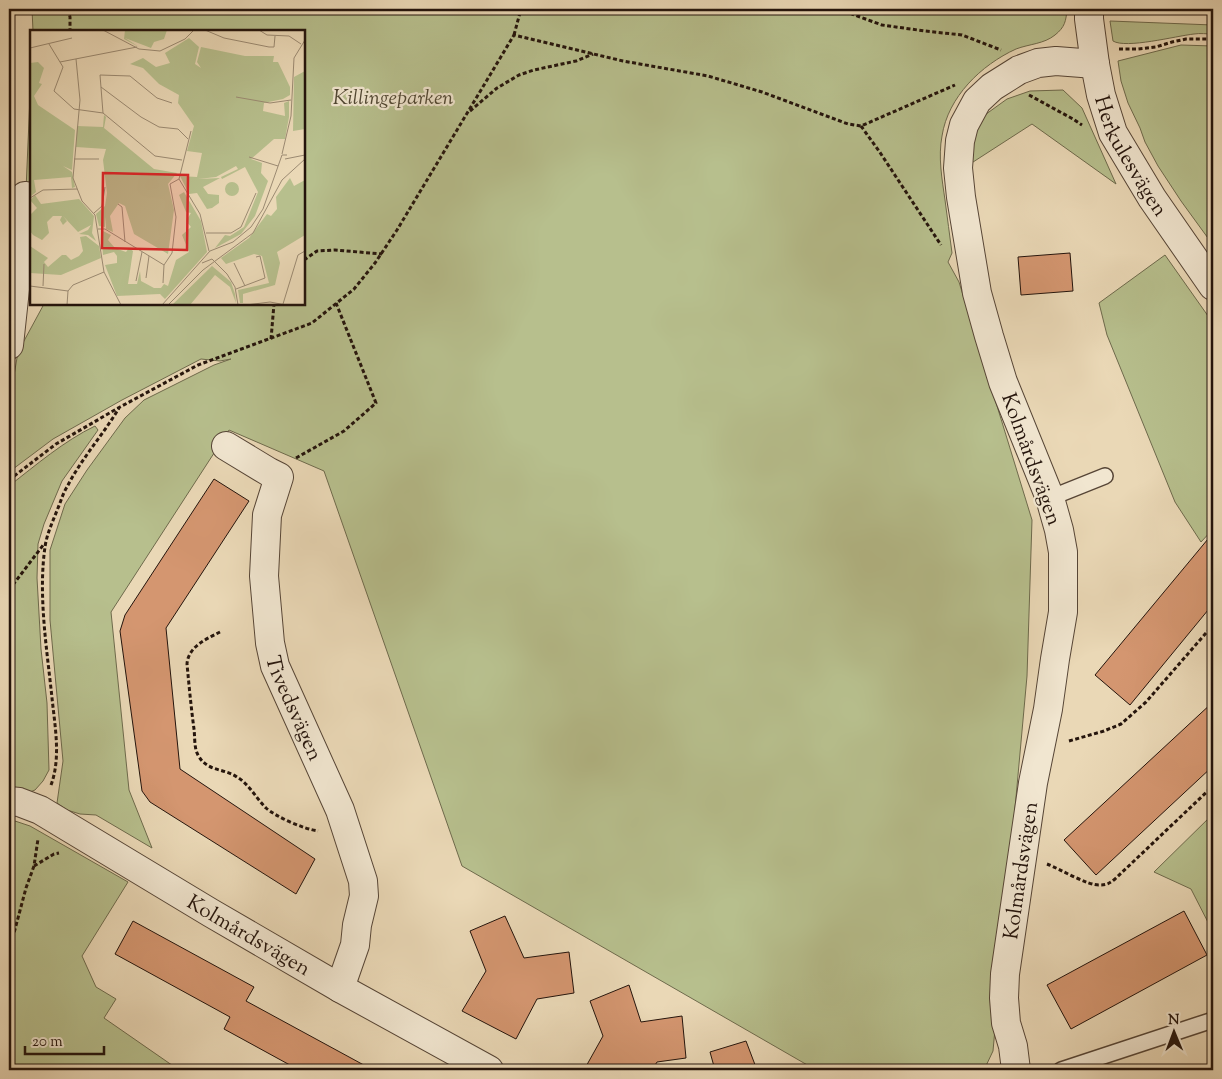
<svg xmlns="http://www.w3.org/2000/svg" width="1222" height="1079" font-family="'Sorts Mill Goudy',serif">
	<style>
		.green { fill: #b7bf8d; stroke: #6e6a4c }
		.building { fill: #d49670; stroke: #24140c }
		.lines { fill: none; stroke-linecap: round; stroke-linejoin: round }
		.service-casing { stroke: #564536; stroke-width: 18 }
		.minor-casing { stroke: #564536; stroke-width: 30 }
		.tertiary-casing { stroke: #564536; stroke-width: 30 }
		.path { stroke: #24140c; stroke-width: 3; stroke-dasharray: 4 2.5; stroke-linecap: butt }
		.service { stroke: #f1e6d0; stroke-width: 15 }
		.minor { stroke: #f1e6d0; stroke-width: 28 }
		.tertiary { stroke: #f1e6d0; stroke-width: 28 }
		.labels { text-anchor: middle; stroke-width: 4.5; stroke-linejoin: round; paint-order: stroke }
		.park-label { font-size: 21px; font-style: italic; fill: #504733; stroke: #f1e6d0 }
		.street-label { font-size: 21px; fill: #24140c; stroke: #f1e6d0 }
		.inset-road { fill: none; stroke: #9b8a72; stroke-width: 1 }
		.view { fill: #d62828; fill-opacity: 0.15; stroke: #d62828; stroke-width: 2.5 }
		.inset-edge { fill: none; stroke: #24140c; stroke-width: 2.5 }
	</style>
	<rect width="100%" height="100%" fill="#ead8b6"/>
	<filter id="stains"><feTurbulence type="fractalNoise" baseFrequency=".004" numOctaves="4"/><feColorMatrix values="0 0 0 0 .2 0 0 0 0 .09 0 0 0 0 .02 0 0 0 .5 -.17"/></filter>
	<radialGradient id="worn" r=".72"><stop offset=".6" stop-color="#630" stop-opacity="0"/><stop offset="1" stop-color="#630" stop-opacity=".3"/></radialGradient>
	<g class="green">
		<path d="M32,9H1067C1066,21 1065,27 1055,35C1044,44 1029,44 1016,49C981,65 948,97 942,136C938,157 942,179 945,200C947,218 950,235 952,253L948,262L959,282L1032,520L1027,676L993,1051L984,1070H816L462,866L324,471L229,430L111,612L129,790L152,848L96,815L80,814L67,810L57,803L63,761L50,620V550L65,504L87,470L125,418L144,400L214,365L231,359L220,361L201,359L122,400L53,439L9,472V405L18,352L44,304H304V31H33Z"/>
		<path d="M1110,21L1213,25V34C1207,34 1200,33 1194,34C1176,36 1126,49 1113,41Z"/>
		<polygon points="1181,45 1213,46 1213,245 1181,201 1158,166 1145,142 1140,128 1128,103 1121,81 1118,61"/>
		<polygon points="31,73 31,256 26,190"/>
		<polygon points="1063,90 1082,108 1116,184 1032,124 970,164 972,141 982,117 1007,99 1030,91"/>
		<polygon points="1165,255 1213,323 1213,529 1201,542 1175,502 1107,335 1099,303"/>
		<path d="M95,426L98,430L62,481L44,524L38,544L37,578L41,649L47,703L49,770L43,781L35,790L30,792L9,787V486C36,465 64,441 95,426Z"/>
		<polygon points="1213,814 1213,932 1191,889 1154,872"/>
		<polygon points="9,819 30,826 128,882 82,956 96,987 116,999 104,1018 179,1070 9,1070"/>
	</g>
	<g class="building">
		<polygon points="1070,253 1073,291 1021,295 1018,257"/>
		<polygon points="214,479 249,501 166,628 180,769 315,859 296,894 150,802 142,791 120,631 125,615"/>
		<polygon points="1213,533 1213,604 1130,705 1095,675"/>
		<polygon points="1213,702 1213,766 1096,875 1064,840"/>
		<polygon points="1184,911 1207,955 1071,1029 1047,985"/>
		<polygon points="505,916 524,958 569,952 574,993 537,999 516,1039 462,1011 486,971 470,931"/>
		<polygon points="133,921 254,987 246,1001 373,1070 299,1070 224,1029 230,1017 115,954"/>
		<polygon points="629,985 641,1022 682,1016 686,1058 657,1062 652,1070 584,1070 603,1036 590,1001"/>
		<polygon points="746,1041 757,1070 715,1070 710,1052"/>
	</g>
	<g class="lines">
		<defs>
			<g id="service">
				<polyline points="1050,498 1105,476"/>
				<polyline points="1061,1070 1213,1020"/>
			</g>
			<g id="minor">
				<polyline points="9,345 25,196"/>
				<path id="s1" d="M226,446L269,472L279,477L267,515L264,576L270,643L275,666L340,810L363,881L364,896L357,925L355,945L340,988"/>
				<path id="s2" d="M9,801L19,802L40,810L211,913L340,988L489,1070"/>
				<path id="s3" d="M1016,1070L1013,1046L1006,1023L1004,998L1005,974L1033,783L1048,709L1055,659L1063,612V552L1059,530L1050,498L1003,382L989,336L977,293L961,197L958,168L960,141L964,125L977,101L992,87L1019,70L1038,63L1056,61L1095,64"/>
			</g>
			<g id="tertiary">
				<path id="s4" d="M1089,9V19L1095,64L1101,95L1113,133L1152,198L1213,286"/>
			</g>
		</defs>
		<use href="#service" class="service-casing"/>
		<use href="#minor" class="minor-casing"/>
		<use href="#tertiary" class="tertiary-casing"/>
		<g class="path">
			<polyline points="68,9 70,17 70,31"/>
			<polyline points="838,9 882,25 925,31 962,35 1001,50"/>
			<polyline points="514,35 521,9"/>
			<polyline points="1119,49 1138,49 1156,47 1172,42 1186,39 1213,39"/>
			<polyline points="1029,95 1073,119 1082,125"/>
			<polyline points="470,111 497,88 519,75 534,70 576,61 593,54"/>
			<polyline points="861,126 879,151 941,245"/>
			<polyline points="304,260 317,251 335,250 382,254"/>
			<polyline points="271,339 274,304"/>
			<polyline points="296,458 344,431 376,403 336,303"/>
			<polyline points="9,480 56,444 120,407 198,365 312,323 354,289 375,263 397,230 514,35 623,61 708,76 762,92 848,124 861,126 955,85"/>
			<polyline points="9,590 44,544"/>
			<path d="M220,632C206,639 188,647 187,664C189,685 191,707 194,729C195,737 194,748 198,755C207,772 224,768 237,777C249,784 256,798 266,808C276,817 304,829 318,831"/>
			<polyline points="1069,741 1104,731 1121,724 1146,702 1213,625"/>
			<path d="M51,785C61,758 55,727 52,698C47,650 38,595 45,547C47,533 53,521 58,508C61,501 63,493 67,487C81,459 103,435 119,408"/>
			<path d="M1047,864C1060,869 1088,886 1100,885C1107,885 1110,883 1115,879L1213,786"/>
			<polyline points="34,866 54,854 59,853"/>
			<polyline points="9,944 14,933 26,888 34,866 38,839"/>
		</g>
		<use href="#service" class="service"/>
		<use href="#minor" class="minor"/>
		<use href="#tertiary" class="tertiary"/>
	</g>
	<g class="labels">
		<g class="park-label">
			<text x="393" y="104">Killingeparken</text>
		</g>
		<g class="street-label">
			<text dy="7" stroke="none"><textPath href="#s4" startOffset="155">Herkulesvägen</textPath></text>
			<text transform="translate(1032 459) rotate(70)" y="7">Kolmårdsvägen</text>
			<text dy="7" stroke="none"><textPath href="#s1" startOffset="299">Tivedsvägen</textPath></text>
			<text dy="7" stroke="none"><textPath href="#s3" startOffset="202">Kolmårdsvägen</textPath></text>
			<text dy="7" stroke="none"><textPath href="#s2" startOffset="276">Kolmårdsvägen</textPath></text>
		</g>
	</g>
	<g transform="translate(30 30)">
		<rect width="275" height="275" fill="#ead8b6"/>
		<path d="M95,0H137L134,9L124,12L121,18L95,8L109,17L94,9ZM159,8L169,17L165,34L171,38L167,32L171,17L215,26H244L243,32H248L260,57V65L253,69L234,73L233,81L255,86L254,73L259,71V87L255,109H244L221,129L232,133L231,143L238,151L225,186L211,204L185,218L195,205L200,206L214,197L228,162L215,137L192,149L191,147L208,139L206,136L186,147L168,149L190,148L173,157L178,164L189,165V173L182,178L177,179L167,163L159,164L150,146L167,147L172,123L157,121L164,96L148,73L149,65L129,54L113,38L100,34L113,28L126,37L140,33L135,23ZM8,32L14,38L9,53L12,54L4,66L8,75L45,100L42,140L33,136L42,142L45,157L42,158L41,147L4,150L6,162L0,167V33ZM275,41V99L263,101L264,47ZM74,85L76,87L74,98L124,139L147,143L138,154L144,180L138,224L104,204L95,176L89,173L80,186L83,202L76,199V187L75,197L69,196L66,184L75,176L77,163L73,130L76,119L46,117L47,96L73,97ZM260,148L264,156L275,150V205L247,222L250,233L245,255L213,264V273H210L208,260L239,253L232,226L224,224L196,234L191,228L219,208L237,184L241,186L247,179L246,167ZM195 159a7 7 0 1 1 14 0a7 7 0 1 1-14 0ZM154,162L171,191L177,222L135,269L130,264L87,266L75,235L87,233V226L84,222L73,225L71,200L81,205L78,210L85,218L96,222L99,218L103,221L98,254H107L110,241L111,251L124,258H131L134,254L138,256L146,230L159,222L152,205L161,197L156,191L161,183L156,182L149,165ZM5,165L11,174L49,169L64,186L62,203L66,211L58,205L49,204L58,200L61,195L48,202L33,186L37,191L33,195L30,190L32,186H23L17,192L19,203L12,210L3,205L0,201V185L7,178L0,170ZM56,206L69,216L71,228L31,245L0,243V216L18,228L14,232L18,237L32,225H36L41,230L49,226L53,221L50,207ZM182,236L201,252L205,264L206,273L200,257L185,245L160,275H142Z" fill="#b7bf8d"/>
		<path class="inset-road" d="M73,0L109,19L130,21L155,9L164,0M175,0L194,8L239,17H244L245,6M229,0L237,5L259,6L271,14M19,14L33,37L24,61L44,79L73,83L125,126L152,130M0,18L42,8M46,29L50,70L43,148L52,171L65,185L74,242L91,275M30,32L107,17M71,57L111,87L129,97L148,99L158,109M206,67L240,73L261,70M73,83L70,45L100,46L127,68L142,73M161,101L149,149L170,184L179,221M252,124L261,86L264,28L275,10M219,127L248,136M44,129H69M255,129L275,125M0,168L13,160L47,159M88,174L92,177L95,212M64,183L72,176L75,157M68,199H75L134,235L142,223L146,187L140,154L149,149M176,203H201L211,197L226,163M172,233L182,229L197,244L205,257L208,275M204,233L215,256M116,248L119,226M106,251L112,222M133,253L134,235M0,256L38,261M13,256L14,234M206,259L235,248L230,226L226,227M253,274L268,225L275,221M37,275L38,261L43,255L74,242M132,275L180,221L203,212L221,197L233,179L252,125H257M138,275L173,240L223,203L252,150L275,129M216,275L240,272L256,275"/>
		<path class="view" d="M73,143L158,145L157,220L72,218Z"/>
		<rect width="275" height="275" class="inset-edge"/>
	</g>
	<rect width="1222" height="1079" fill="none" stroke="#ead8b6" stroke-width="30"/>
	<rect x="10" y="10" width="1202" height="1059" fill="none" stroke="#24140c" stroke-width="2.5"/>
	<rect x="15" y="15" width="1192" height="1049" fill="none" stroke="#24140c"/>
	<g transform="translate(1174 1032) rotate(359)" stroke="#f1e6d0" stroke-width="4" paint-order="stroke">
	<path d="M0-4L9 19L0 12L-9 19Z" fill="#24140c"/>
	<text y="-8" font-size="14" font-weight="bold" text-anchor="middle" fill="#24140c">N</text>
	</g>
	<path d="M25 1046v8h79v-8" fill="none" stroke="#24140c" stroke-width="2.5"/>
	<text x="32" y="1046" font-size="15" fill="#24140c" stroke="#f1e6d0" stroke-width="4" paint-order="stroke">20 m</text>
	<rect width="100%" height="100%" filter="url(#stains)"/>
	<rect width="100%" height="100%" fill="url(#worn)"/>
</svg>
